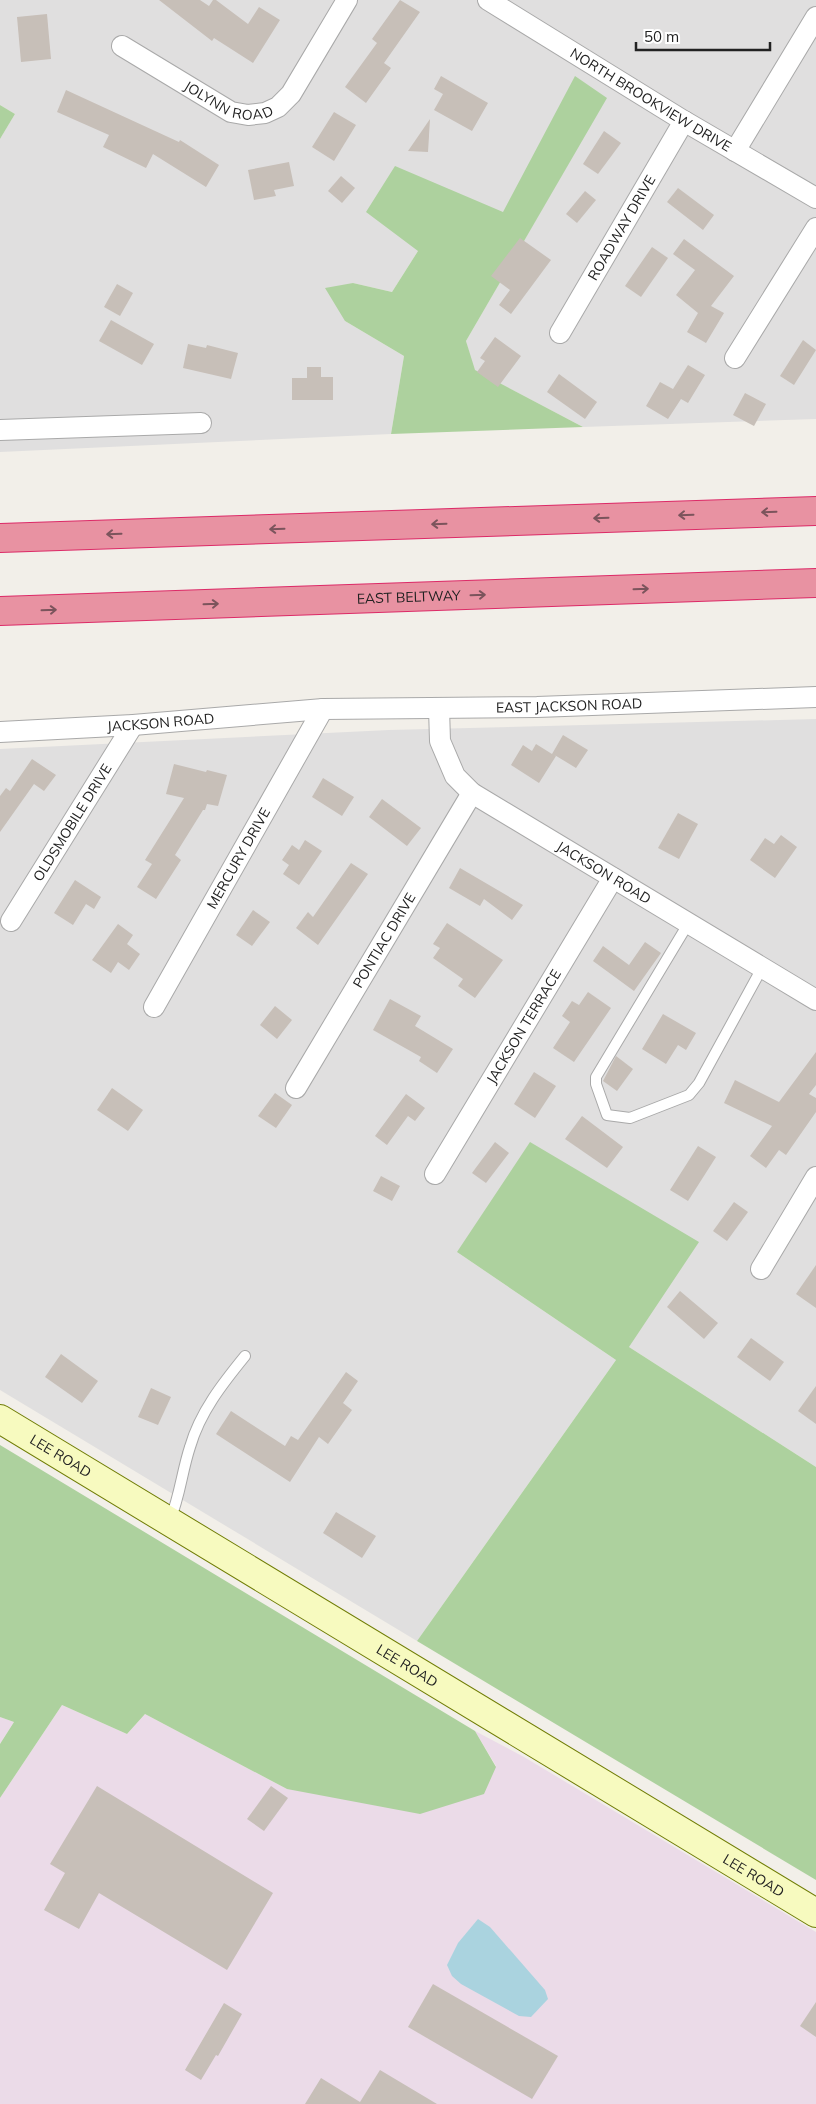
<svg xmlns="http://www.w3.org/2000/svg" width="816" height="2104" font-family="Mulish,sans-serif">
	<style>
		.residential { fill: #e0dfdf }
		.industrial { fill: #ebdbe8 }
		.forest { fill: #add19e }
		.water { fill: #aad3df }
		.building { fill: #c7bfb8 }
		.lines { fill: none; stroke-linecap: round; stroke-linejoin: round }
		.lane-casing { stroke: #a9a9a9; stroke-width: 12 }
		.street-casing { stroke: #a9a9a9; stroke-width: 22 }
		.secondary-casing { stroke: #707d05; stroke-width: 30 }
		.highway-casing { stroke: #dc2a67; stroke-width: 30 }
		.lane { stroke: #fff; stroke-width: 10 }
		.street { stroke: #fff; stroke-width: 20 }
		.secondary { stroke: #f7fabf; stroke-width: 28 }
		.highway { stroke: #e892a2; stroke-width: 28 }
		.oneway { stroke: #7b545c }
		.labels { text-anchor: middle; stroke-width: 4.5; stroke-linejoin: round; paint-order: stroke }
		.street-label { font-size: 14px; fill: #222; stroke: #fff }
	</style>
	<rect width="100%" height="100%" fill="#f2efe9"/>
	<g class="residential">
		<polygon points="0,0 816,0 816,419 583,427 474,370 466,341 606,98 503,213 395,167 418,251 392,292 353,283 345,321 404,356 391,434 0,452 0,139 15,114 0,105"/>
		<polygon points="816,719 816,1467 629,1347 457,1252 616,1360 417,1641 0,1390 0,749 389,730"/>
	</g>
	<g class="industrial">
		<polygon points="62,1705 127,1734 145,1714 287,1789 496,1766 475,1731 524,1757 816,1932 816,2104 0,2104 0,1798"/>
		<polygon points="0,1717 14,1722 0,1744"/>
	</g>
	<g class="forest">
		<polygon points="575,76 607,98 466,341 475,370 583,427 391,434 404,356 345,321 325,288 353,283 392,292 418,251 366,212 395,166 503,212"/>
		<polygon points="0,105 15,114 0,139"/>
		<polygon points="530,1142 699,1242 629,1347 816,1467 816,1880 417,1641 616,1360 457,1252"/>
		<polygon points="0,1445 475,1731 496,1767 484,1794 420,1814 287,1789 145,1714 127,1734 62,1705 0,1798 0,1744 14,1722 0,1717"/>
	</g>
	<polygon class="water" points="478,1919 490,1927 545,1990 548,1999 531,2017 519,2016 461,1984 452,1976 447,1965 458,1943"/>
	<g class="building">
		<polygon points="159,0 200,0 209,6 213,0 216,0 248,24 259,7 280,20 253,63 214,38 212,41"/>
		<polygon points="400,0 420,12 384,63 391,68 366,103 345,87 377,43 372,39"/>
		<polygon points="47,14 51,59 21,62 17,17"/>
		<polygon points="441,76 488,103 472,131 434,110 443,94 434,89"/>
		<polygon points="66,90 179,142 180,140 219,165 206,187 153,154 146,168 103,147 109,135 57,112"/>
		<polygon points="334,112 356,125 334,161 312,147"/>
		<polygon points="430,119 428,152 408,151"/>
		<polygon points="604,131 621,143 598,174 583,164"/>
		<polygon points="289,162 294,186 274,190 276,196 254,200 248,170"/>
		<polygon points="341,176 355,188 342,203 328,191"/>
		<polygon points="678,188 714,215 703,230 667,202"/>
		<polygon points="585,191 596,200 577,223 566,214"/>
		<polygon points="520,238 551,260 511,314 499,305 510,290 491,276"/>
		<polygon points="684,239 734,276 711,306 724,313 706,343 687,332 698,313 676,295 695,270 673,254"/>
		<polygon points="652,247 668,258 641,297 625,286"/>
		<polygon points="117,284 133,293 120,316 104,307"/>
		<polygon points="111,320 154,344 142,365 99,341"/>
		<polygon points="495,337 521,356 498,387 477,372 485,361 480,358"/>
		<polygon points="803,340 816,350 794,385 780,376"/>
		<polygon points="188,344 206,348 207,345 238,353 231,379 183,368"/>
		<polygon points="688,365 705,375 688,403 681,399 668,419 646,406 660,382 673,389"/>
		<polygon points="307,367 321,367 321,377 333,377 333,400 292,400 292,378 307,378"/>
		<polygon points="559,374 597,402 585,419 547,392"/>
		<polygon points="745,393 766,404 754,426 733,415"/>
		<polygon points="563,735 588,750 576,768 553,754 556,756 539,783 511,765 523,745 532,751 536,744 552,754"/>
		<polygon points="32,759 56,775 44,791 34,784 0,832 0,796 6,788 10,791"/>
		<polygon points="174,764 206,772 207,770 227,775 218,806 207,804 205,810 203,810 175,855 181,860 156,899 137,887 152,864 145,860 184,798 166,794"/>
		<polygon points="323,778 354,797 342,816 312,797"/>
		<polygon points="382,799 421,828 407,846 369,817"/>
		<polygon points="678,813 698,824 679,859 658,848"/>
		<polygon points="781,835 797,847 775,878 750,860 765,838 774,844"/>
		<polygon points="305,840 322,851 299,885 283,874 289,865 282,860 292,845 299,850"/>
		<polygon points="351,863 368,874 318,945 296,928 308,912 313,917"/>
		<polygon points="460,868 523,905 512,920 484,899 480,906 449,888"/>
		<polygon points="75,880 101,897 94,909 86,904 73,925 54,913"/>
		<polygon points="253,910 270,922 252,946 236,935"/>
		<polygon points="447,923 503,960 475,998 458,986 463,979 433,958 440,948 433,944"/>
		<polygon points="118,924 133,935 127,944 140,954 129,970 118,962 111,973 92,960"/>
		<polygon points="645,942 661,953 634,991 593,961 603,946 629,965"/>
		<polygon points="588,992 611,1008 574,1062 553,1048 570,1022 562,1016 572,1001 579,1005"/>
		<polygon points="390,999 421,1016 415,1026 453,1049 437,1073 419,1061 421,1057 373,1030"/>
		<polygon points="275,1006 292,1020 277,1039 260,1025"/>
		<polygon points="663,1014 696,1033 686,1050 678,1045 666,1064 642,1049"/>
		<polygon points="816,1052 816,1085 809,1094 816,1098 816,1112 786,1155 779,1150 766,1168 750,1156 772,1126 724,1103 735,1080 779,1102"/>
		<polygon points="616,1056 633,1069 617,1091 603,1081"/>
		<polygon points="534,1072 556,1086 535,1118 514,1104"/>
		<polygon points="112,1088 143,1110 128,1131 97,1110"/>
		<polygon points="275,1093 292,1105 276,1128 258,1116"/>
		<polygon points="406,1094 425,1108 415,1121 408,1116 387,1145 375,1136"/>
		<polygon points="582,1116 623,1147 607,1168 565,1139"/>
		<polygon points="495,1142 509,1153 486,1183 472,1173"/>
		<polygon points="698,1146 716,1157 688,1201 670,1190"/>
		<polygon points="381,1176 400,1186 392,1201 373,1191"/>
		<polygon points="734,1202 748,1212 727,1241 713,1231"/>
		<polygon points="816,1265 816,1308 796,1294"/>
		<polygon points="680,1291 718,1323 704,1339 667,1307"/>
		<polygon points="751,1338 784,1362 770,1381 737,1357"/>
		<polygon points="61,1354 98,1381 82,1403 45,1377"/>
		<polygon points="346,1372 358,1381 343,1403 352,1410 328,1444 319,1437 290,1482 216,1434 231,1411 285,1446 291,1436 298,1440"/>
		<polygon points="816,1386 816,1424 798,1411"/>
		<polygon points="151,1388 171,1397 158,1425 138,1417"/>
		<polygon points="336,1512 376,1536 362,1558 323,1533"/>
		<polygon points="97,1786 273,1893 227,1970 99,1893 79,1929 44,1910 65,1873 50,1864"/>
		<polygon points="271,1786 288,1798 264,1831 247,1819"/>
		<polygon points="433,1984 558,2056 532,2099 408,2027"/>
		<polygon points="816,2002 816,2037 800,2026"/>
		<polygon points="224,2003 242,2014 218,2056 216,2055 201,2080 185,2070"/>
		<polygon points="380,2070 437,2104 305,2104 321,2078 360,2102"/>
	</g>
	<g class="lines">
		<defs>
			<g id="lane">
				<polyline points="688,924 596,1077 596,1084 607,1115 630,1118 689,1095 699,1083 762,968"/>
				<path d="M170,1520C180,1496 182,1471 190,1447C200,1412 223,1383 245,1356"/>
			</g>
			<g id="street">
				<path id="s1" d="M488,0L684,121L816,198"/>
				<path id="s2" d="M122,46L231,112L248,115L265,113L278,107L291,94L347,0"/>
				<polyline points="735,151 816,17"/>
				<path id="s3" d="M560,333L684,121"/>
				<polyline points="735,358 816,228"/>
				<polyline points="0,430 201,423"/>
				<path id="s4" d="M439,708L440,741L455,776L472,793L816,1000"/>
				<path id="s5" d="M0,732L133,725L323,709L537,707L816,697"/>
				<path id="s6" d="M11,921L133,725"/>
				<path id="s7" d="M154,1007L323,709"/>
				<path id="s8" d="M296,1088L472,793"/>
				<path id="s9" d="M435,1174L613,878"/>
				<polyline points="761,1269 816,1177"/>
			</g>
			<g id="secondary">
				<path id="s10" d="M0,1419L816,1913"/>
			</g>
			<g id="highway">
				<polyline points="0,538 816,511"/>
				<path id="s11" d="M0,611L816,583"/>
			</g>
		</defs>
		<use href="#lane" class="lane-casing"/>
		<use href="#street" class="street-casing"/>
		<use href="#secondary" class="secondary-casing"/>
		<use href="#highway" class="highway-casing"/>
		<use href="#lane" class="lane"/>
		<use href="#street" class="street"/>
		<use href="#secondary" class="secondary"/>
		<use href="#highway" class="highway"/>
	</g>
	<defs><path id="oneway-shaft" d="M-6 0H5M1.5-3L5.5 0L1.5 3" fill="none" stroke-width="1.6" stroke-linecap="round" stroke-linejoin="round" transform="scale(1.25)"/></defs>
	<g class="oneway">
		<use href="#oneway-shaft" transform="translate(769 512) rotate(178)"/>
		<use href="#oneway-shaft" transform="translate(686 515) rotate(178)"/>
		<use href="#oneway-shaft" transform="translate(601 518) rotate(178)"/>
		<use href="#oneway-shaft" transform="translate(439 524) rotate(178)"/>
		<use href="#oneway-shaft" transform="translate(277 529) rotate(178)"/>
		<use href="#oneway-shaft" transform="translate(114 534) rotate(178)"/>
		<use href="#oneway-shaft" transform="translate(641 589) rotate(-2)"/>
		<use href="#oneway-shaft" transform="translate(478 595) rotate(-2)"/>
		<use href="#oneway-shaft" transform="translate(211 604) rotate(-2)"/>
		<use href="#oneway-shaft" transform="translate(49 610) rotate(-2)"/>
	</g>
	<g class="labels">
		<g class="street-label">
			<text dy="5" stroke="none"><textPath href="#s2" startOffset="122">JOLYNN ROAD</textPath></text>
			<text dy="5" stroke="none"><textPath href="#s1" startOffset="191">NORTH BROOKVIEW DRIVE</textPath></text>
			<text dy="5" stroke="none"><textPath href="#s3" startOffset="122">ROADWAY DRIVE</textPath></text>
			<text dy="5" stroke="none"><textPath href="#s11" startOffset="409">EAST BELTWAY</textPath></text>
			<text dy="5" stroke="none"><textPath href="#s5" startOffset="570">EAST JACKSON ROAD</textPath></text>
			<text dy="5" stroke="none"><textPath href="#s5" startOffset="161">JACKSON ROAD</textPath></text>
			<text dy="5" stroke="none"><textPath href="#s6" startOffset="116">OLDSMOBILE DRIVE</textPath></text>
			<text dy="5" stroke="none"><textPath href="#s7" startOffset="171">MERCURY DRIVE</textPath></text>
			<text dy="5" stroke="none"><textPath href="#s4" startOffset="249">JACKSON ROAD</textPath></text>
			<text dy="5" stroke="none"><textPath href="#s8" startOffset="172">PONTIAC DRIVE</textPath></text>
			<text dy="5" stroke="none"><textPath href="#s9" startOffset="172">JACKSON TERRACE</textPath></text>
			<text dy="5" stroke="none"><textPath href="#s10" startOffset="71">LEE ROAD</textPath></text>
			<text dy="5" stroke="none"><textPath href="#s10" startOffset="476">LEE ROAD</textPath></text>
			<text dy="5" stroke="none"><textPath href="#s10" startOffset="881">LEE ROAD</textPath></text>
		</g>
	</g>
	<path d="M636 42v8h134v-8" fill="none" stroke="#222222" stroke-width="2.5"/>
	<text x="644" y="42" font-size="15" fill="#222222" stroke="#ffffff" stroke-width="4" paint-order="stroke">50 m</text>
</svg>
